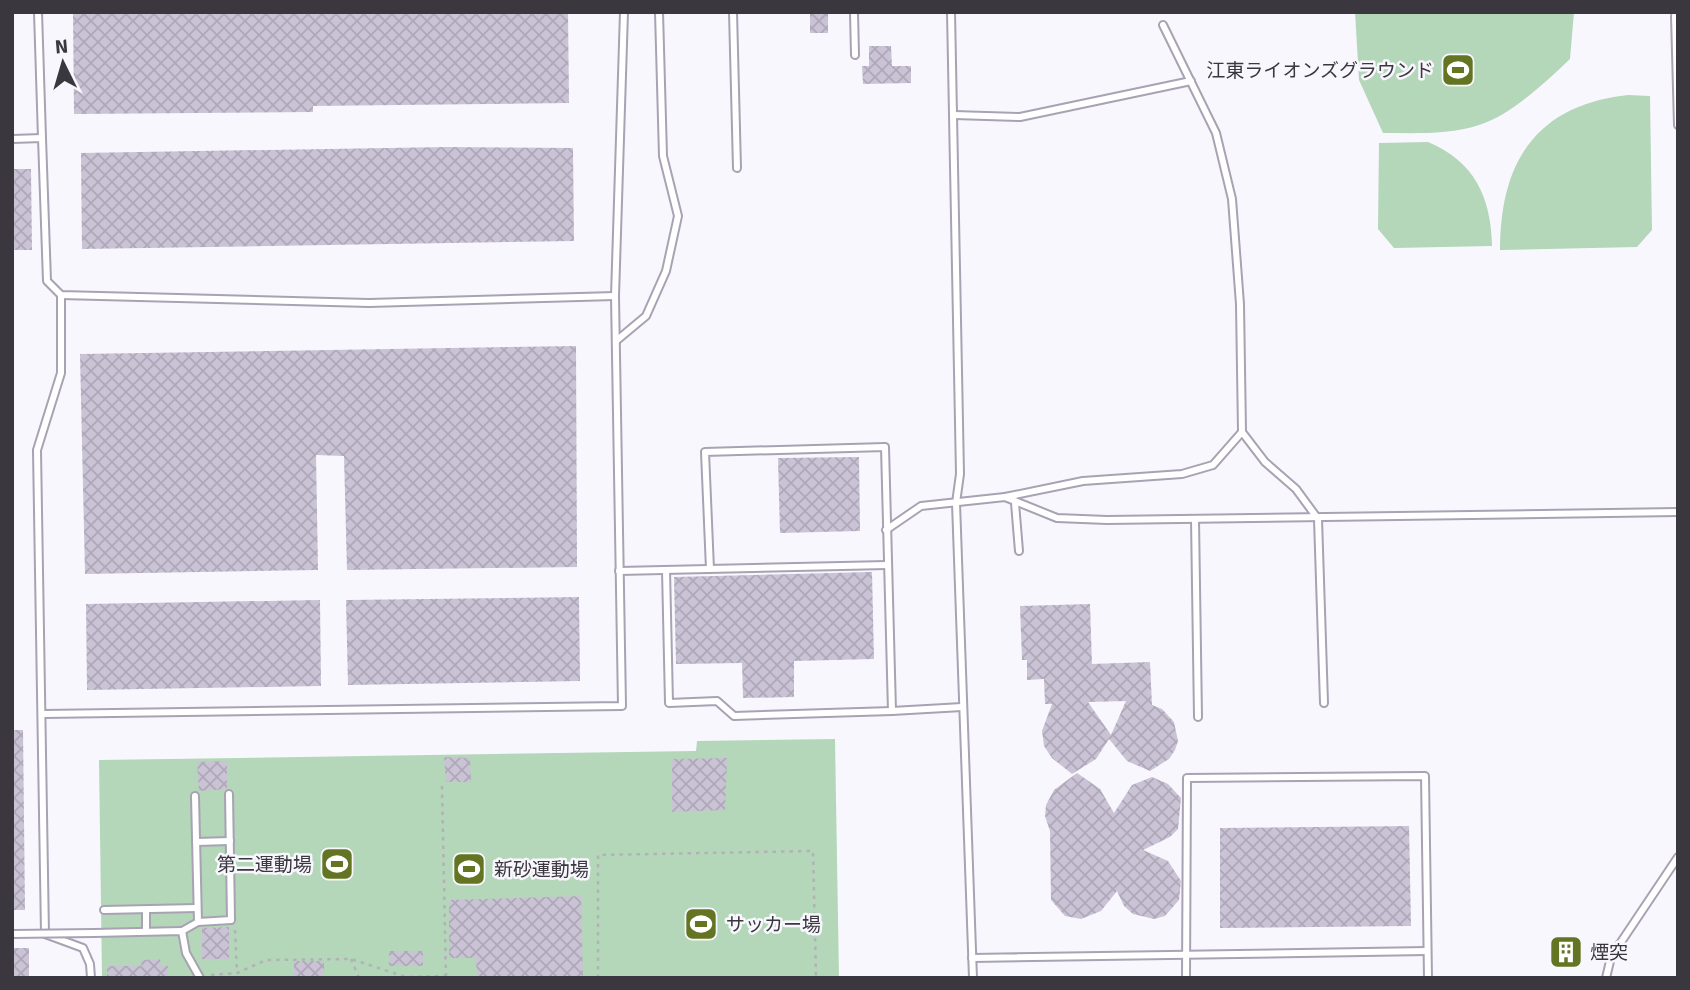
<svg xmlns="http://www.w3.org/2000/svg" width="1690" height="990" font-family="Signika,'Noto Sans JP',sans-serif">
	<style>
		.pitch { fill: #b4d6b9 }
		.building { fill: url(#building-cross-hatch); fill-rule: evenodd }
		.lines { fill: none; stroke-linecap: round; stroke-linejoin: round }
		.lane-casing { stroke: #a8a2b3; stroke-width: 10 }
		.path { stroke: #b3b1b8; stroke-width: 2.5; stroke-dasharray: 3.5 5; stroke-linecap: butt }
		.lane { stroke: #fff; stroke-width: 6 }
		.lane-bridge-casing { stroke: #a8a2b3; stroke-width: 10; stroke-linecap: butt }
		.lane-bridge { stroke: #fff; stroke-width: 6 }
		.labels { text-anchor: middle; stroke-width: 5; stroke-linejoin: round; paint-order: stroke }
		.poi-label { font-size: 19px; fill: #3a373f; stroke: #f9f7fe; text-anchor: start }
	</style>
	<defs>
		<pattern id="building-cross-hatch" width="8" height="8" patternUnits="userSpaceOnUse" patternTransform="scale(1.75)"><rect width="8" height="8" fill="#cac3d5"/><path d="M0 0l8 8M0 8l8-8" fill="none" stroke="#aea8b8"/></pattern>
	</defs>
	<rect width="100%" height="100%" fill="#f9f7fe"/>
	<g class="pitch">
		<path d="M1355,12H1574L1570,59C1547,81 1510,116 1479,125C1449,135 1414,133 1383,133L1359,80Z"/>
		<path d="M1628,95L1650,96L1652,230L1637,247L1500,250C1500,162 1536,105 1628,95Z"/>
		<path d="M1428,142C1474,161 1491,197 1492,246L1394,248L1378,229L1379,143Z"/>
		<polygon points="835,739 839,978 102,978 99,760 696,751 697,741"/>
	</g>
	<g class="building">
		<polygon points="73,12 568,12 569,103 313,106 313,112 74,114"/>
		<rect x="810" y="14" width="18" height="19"/>
		<polygon points="869,46 891,46 892,66 911,66 911,83 863,84 862,66 869,66"/>
		<polygon points="446,147 573,148 574,241 82,249 81,153"/>
		<polygon points="12,169 31,169 32,250 12,250"/>
		<polygon points="576,346 577,567 347,570 344,456 316,455 318,570 85,574 80,354"/>
		<polygon points="859,457 860,531 780,533 778,458"/>
		<polygon points="872,572 874,659 794,661 794,697 743,698 742,663 676,664 674,577"/>
		<polygon points="579,597 580,681 348,685 346,600"/>
		<polygon points="320,600 321,686 87,690 86,604"/>
		<path d="M1090,604L1092,664L1150,662L1152,705L1162,709L1174,722L1178,741L1175,750L1169,759L1150,771L1127,761L1109,739L1096,759L1072,774L1052,758L1044,746L1042,731L1052,704H1045L1044,679L1027,680V660H1022L1020,606ZM1126,701L1111,735L1088,702Z"/>
		<polygon points="12,730 23,730 25,910 12,910"/>
		<polygon points="444,757 470,758 471,782 446,782"/>
		<polygon points="727,758 725,810 672,812 672,759"/>
		<polygon points="227,761 227,789 199,791 197,762"/>
		<polygon points="1077,773 1100,789 1114,813 1132,785 1152,777 1168,784 1181,798 1178,829 1170,837 1143,850 1168,861 1181,881 1179,900 1165,916 1154,919 1133,914 1124,906 1117,891 1101,911 1081,919 1065,916 1051,900 1050,831 1045,816 1046,805 1054,790"/>
		<polygon points="1409,826 1411,926 1220,928 1220,828"/>
		<polygon points="581,896 583,978 477,978 476,958 449,958 449,900"/>
		<polygon points="229,927 229,959 202,959 202,928"/>
		<circle cx="1566" cy="951" r="13"/>
		<rect x="12" y="948" width="17" height="30"/>
		<rect x="389" y="951" width="34" height="15"/>
		<polygon points="160,959 161,966 168,966 168,978 107,978 107,966 141,966 142,960"/>
		<rect x="294" y="961" width="30" height="16"/>
	</g>
	<g class="lines">
		<defs>
			<g id="lane">
				<polyline points="38,12 42,138"/>
				<polyline points="733,12 737,168"/>
				<polyline points="854,12 855,55"/>
				<polyline points="951,12 960,474 956,503 973,978"/>
				<polyline points="1675,16 1678,125"/>
				<polyline points="1163,25 1216,133 1232,199 1240,304 1242,432 1265,462 1296,489 1318,519 1324,703"/>
				<polyline points="954,115 1020,117 1191,81"/>
				<polyline points="12,139 42,138 47,281 61,295 369,303 615,296"/>
				<polyline points="61,295 61,373 37,450 45,934 83,948 90,964 91,978"/>
				<polyline points="616,341 646,316 666,271 678,216 663,156 659,12"/>
				<polyline points="1005,497 1083,481 1182,474 1213,465 1242,432"/>
				<polyline points="1015,503 1019,551"/>
				<polyline points="1195,519 1198,717"/>
				<polyline points="886,530 921,506 1005,497 1057,518 1107,520 1678,512"/>
				<polyline points="710,569 705,452 885,447 892,711 962,707"/>
				<polyline points="666,570 669,703 717,701 734,716 892,711"/>
				<polyline points="619,571 887,565"/>
				<polyline points="43,714 622,706 615,296 624,12"/>
				<polyline points="196,842 230,841"/>
				<polyline points="104,910 197,908"/>
				<polyline points="198,922 231,920 229,794"/>
				<polyline points="146,931 146,910"/>
				<polyline points="182,931 198,922 195,796"/>
				<polyline points="94,933 182,931 186,953 200,978"/>
				<polyline points="972,958 1427,951"/>
				<polyline points="1186,978 1187,778 1425,776 1428,978"/>
				<polyline points="1606,978 1611,957 1678,857"/>
			</g>
		</defs>
		<use href="#lane" class="lane-casing"/>
		<g class="path">
			<polyline points="442,786 446,978"/>
			<polyline points="235,930 237,972"/>
			<polyline points="351,959 359,978"/>
			<polyline points="211,975 237,973 266,960 351,959 406,977 446,976"/>
			<polyline points="598,978 598,855 813,851 816,978"/>
		</g>
		<use href="#lane" class="lane"/>
		<defs>
			<polyline id="lane-bridge" points="12,934 94,933"/>
		</defs>
		<use href="#lane-bridge" class="lane-bridge-casing"/>
		<use href="#lane-bridge" class="lane-bridge"/>
	</g>
	<defs>
		<symbol id="stadium-square" viewBox="-11 -11 22 22"><rect x="-9" y="-9" width="18" height="18" rx="4" fill="#637422" stroke="#f9f7fe"/><path d="M0-5a6.5 5 0 1 0 0 10a6.5 5 0 1 0 0-10ZM-3.5-1.8h7v3.6h-7Z" fill="#fff"/></symbol>
		<symbol id="building-square" viewBox="-11 -11 22 22"><rect x="-9" y="-9" width="18" height="18" rx="4" fill="#637422" stroke="#f9f7fe"/><path d="M-4-6H4V6H1V3H-1V6H-4ZM-2.5-4.3h1.7v1.8h-1.7ZM.8-4.3h1.7v1.8H.8ZM-2.5-1h1.7V.8h-1.7ZM.8-1h1.7V.8H.8Z" fill="#fff"/></symbol>
	</defs>
	<g fill-rule="evenodd">
		<use href="#stadium-square" x="1439" y="51" width="38" height="38"/>
		<use href="#stadium-square" x="318" y="845" width="38" height="38"/>
		<use href="#stadium-square" x="450" y="850" width="38" height="38"/>
		<use href="#stadium-square" x="682" y="905" width="38" height="38"/>
		<use href="#building-square" x="1547" y="933" width="38" height="38"/>
	</g>
	<g class="labels">
		<g class="poi-label">
			<text x="1434" y="77" text-anchor="end">江東ライオンズグラウンド</text>
			<text x="312" y="871" text-anchor="end">第二運動場</text>
			<text x="494" y="876">新砂運動場</text>
			<text x="726" y="931">サッカー場</text>
			<text x="1590" y="959">煙突</text>
		</g>
	</g>
	<rect width="1690" height="990" fill="none" stroke="#3a373f" stroke-width="28"/>
	<g transform="translate(63 63) rotate(355)" stroke="#f9f7fe" stroke-width="5" paint-order="stroke">
	<path d="M0-5L12 26L0 18L-12 26Z" fill="#3a373f"/>
	<text y="-10" font-size="19" font-weight="bold" text-anchor="middle" fill="#3a373f">N</text>
	</g>
</svg>
